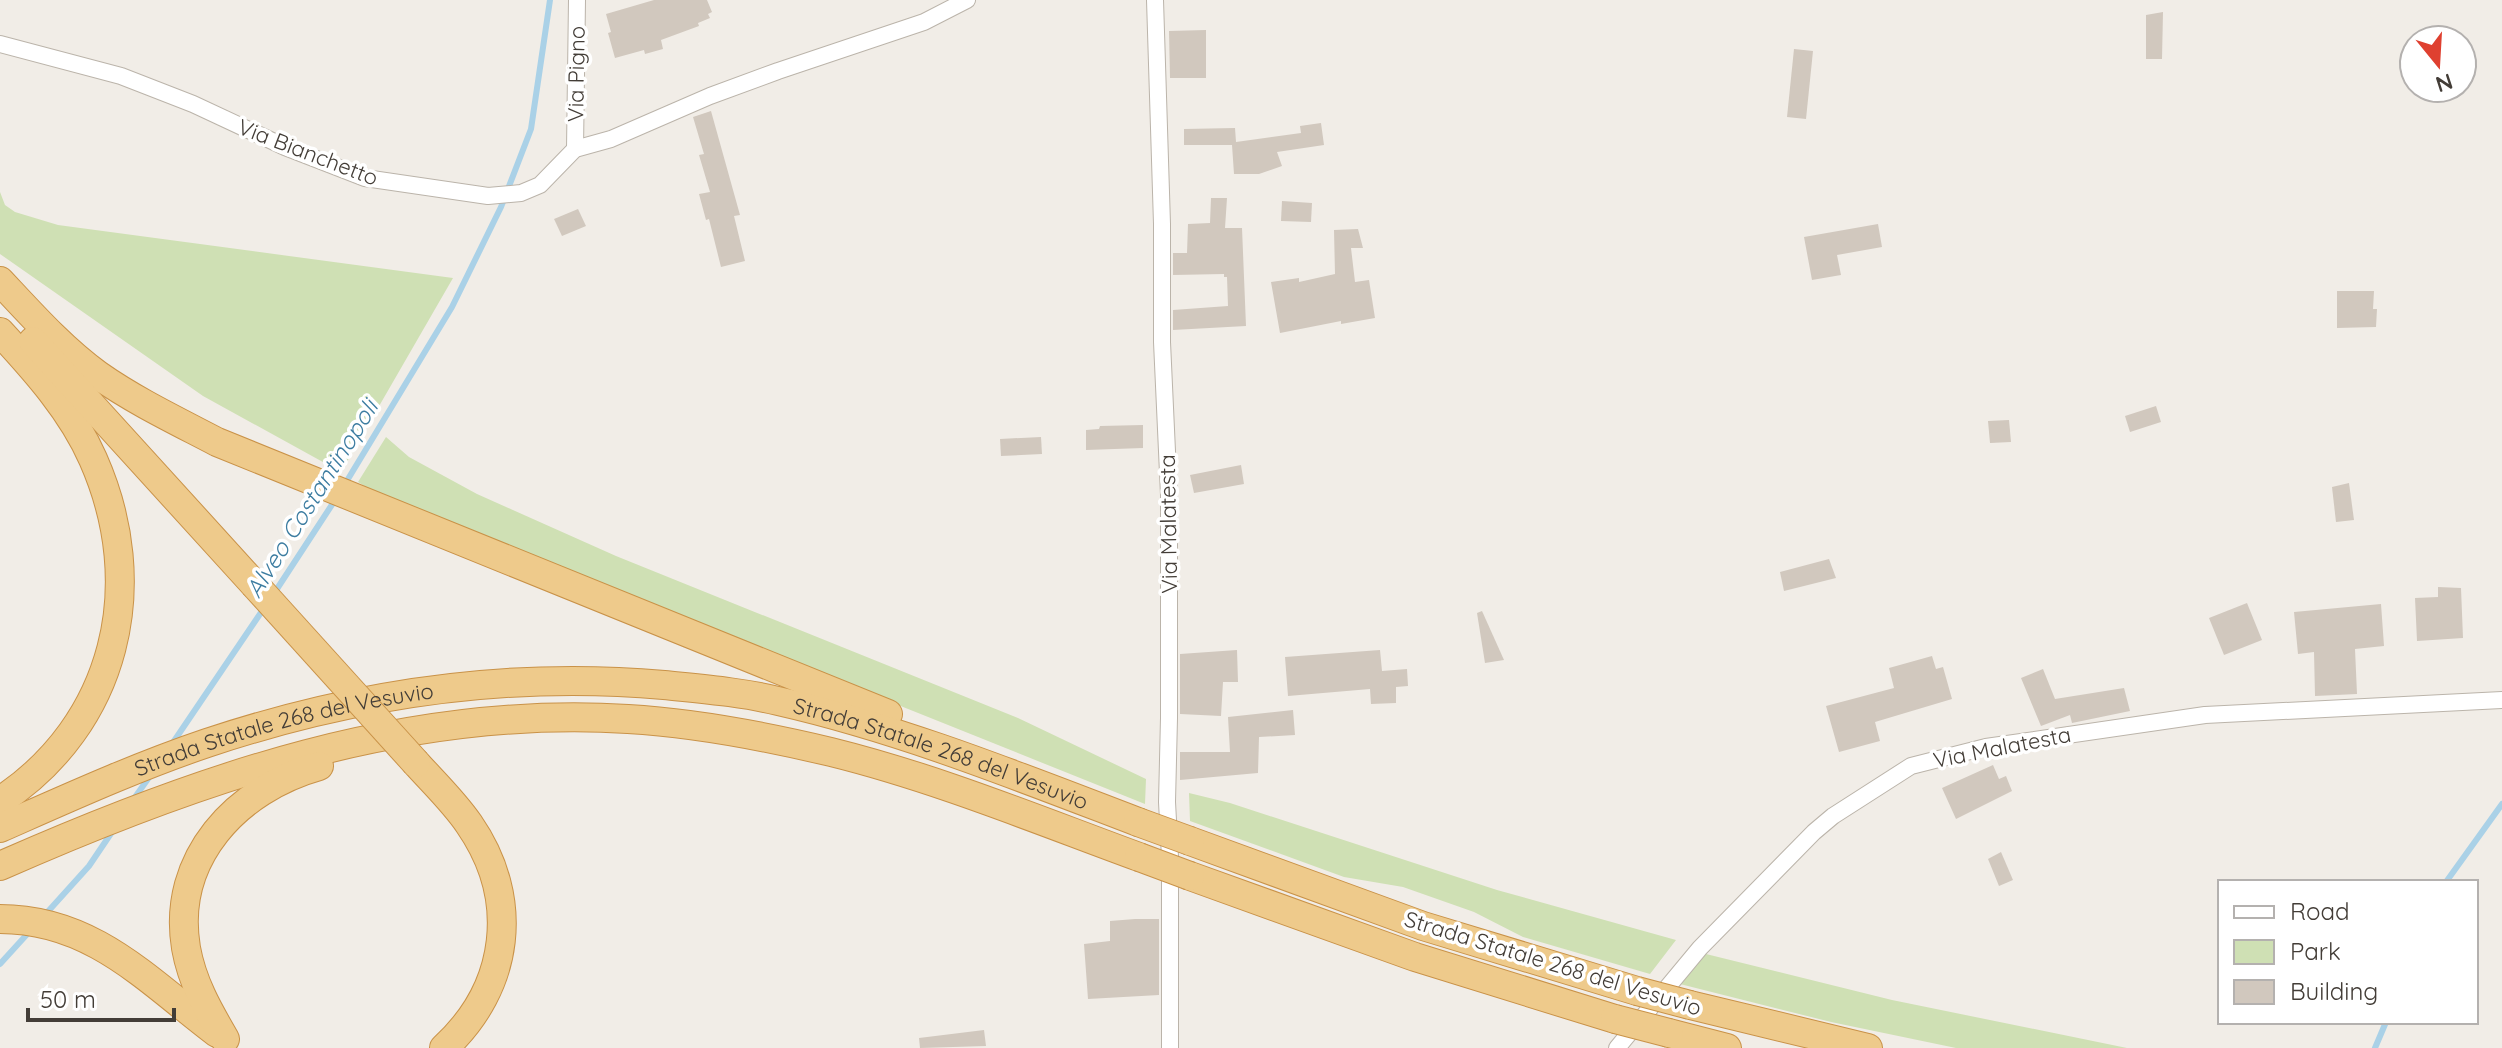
<svg xmlns="http://www.w3.org/2000/svg" width="2502" height="1048" font-family="Quicksand,sans-serif">
	<style>
		.green { fill: #cfe0b4 }
		.lines { fill: none; stroke-linecap: round; stroke-linejoin: round }
		.stream { stroke: #aad1e7; stroke-width: 6 }
		.building { fill: #d1c8be }
		.minor-casing { stroke: #bbb4aa; stroke-width: 18 }
		.trunk-casing { stroke: #c99248; stroke-width: 30 }
		.minor { stroke: #fff; stroke-width: 16 }
		.trunk { stroke: #eeca8b; stroke-width: 28 }
		.trunk-bridge-casing { stroke: #c99248; stroke-width: 30; stroke-linecap: butt }
		.trunk-bridge { stroke: #eeca8b; stroke-width: 28 }
		.labels { text-anchor: middle; stroke-width: 7; stroke-linejoin: round; paint-order: stroke }
		.street-label { font-size: 22px; fill: #433d37; stroke: #fff }
		.water-label { font-size: 24px; font-style: italic; fill: #3d7da1; stroke: #fff }
	</style>
	<rect width="100%" height="100%" fill="#f1ede7"/>
	<g class="green">
		<polygon points="0,192 5,205 15,212 58,225 453,278 341,472 203,396 0,254"/>
		<polygon points="386,437 409,457 477,494 616,556 1018,718 1146,779 1145,804 364,491 366,487 358,482"/>
		<polygon points="1189,793 1230,803 1497,890 1676,940 1650,974 1523,937 1474,912 1403,887 1344,877 1190,821"/>
		<polygon points="1706,954 1892,1000 2127,1048 1956,1048 1831,1022 1680,984"/>
	</g>
	<g class="lines">
		<g class="stream">
			<polyline points="345,484 452,307 501,207 531,129 550,0"/>
			<polyline points="273,595 337,497"/>
			<polyline points="172,744 264,608"/>
			<polyline points="133,800 150,776"/>
			<polyline points="2446,882 2502,804"/>
			<polyline points="43,917 89,866 114,829"/>
			<polyline points="0,964 30,931"/>
			<polyline points="2375,1048 2386,1022"/>
		</g>
	</g>
	<g class="building">
		<polygon points="654,0 707,0 712,12 708,14 710,18 698,23 699,26 661,40 663,49 645,54 644,50 615,58 608,33 611,32 606,14"/>
		<polygon points="2163,12 2162,59 2146,59 2146,15"/>
		<polygon points="1206,30 1206,78 1170,78 1169,31"/>
		<polygon points="1794,49 1813,51 1806,119 1787,117"/>
		<polygon points="711,111 740,215 734,216 745,261 721,267 709,219 706,220 699,194 710,192 699,155 704,154 693,117"/>
		<polygon points="1321,123 1324,145 1277,152 1282,166 1259,174 1234,174 1232,145 1184,145 1184,129 1235,128 1236,142 1301,133 1300,126"/>
		<polygon points="1211,198 1227,198 1225,228 1242,228 1246,326 1173,330 1173,310 1228,306 1227,277 1224,277 1224,274 1173,275 1173,253 1187,253 1188,224 1210,223"/>
		<polygon points="1282,201 1312,203 1311,222 1281,221"/>
		<polygon points="578,209 586,226 562,236 554,219"/>
		<polygon points="1878,224 1882,247 1837,255 1841,275 1812,280 1804,237"/>
		<polygon points="1358,229 1363,248 1351,248 1355,282 1369,280 1375,318 1341,324 1341,321 1280,333 1271,282 1299,278 1299,282 1335,274 1334,230"/>
		<polygon points="2337,291 2374,291 2373,309 2377,309 2376,327 2337,328"/>
		<polygon points="2156,406 2161,422 2130,432 2125,416"/>
		<polygon points="2009,420 2011,442 1990,443 1988,421"/>
		<polygon points="1143,425 1143,448 1086,450 1086,430 1099,429 1100,426"/>
		<polygon points="1041,437 1042,454 1001,456 1000,439"/>
		<polygon points="1241,465 1244,484 1194,493 1190,475"/>
		<polygon points="2349,483 2354,520 2336,522 2332,487"/>
		<polygon points="1829,559 1836,578 1784,591 1780,572"/>
		<polygon points="2438,587 2461,588 2463,638 2417,641 2415,598 2438,597"/>
		<polygon points="2247,603 2262,640 2224,655 2209,618"/>
		<polygon points="2381,604 2384,646 2355,649 2357,694 2315,696 2314,652 2298,654 2294,612"/>
		<polygon points="1482,611 1504,660 1485,663 1477,613"/>
		<polygon points="1237,650 1238,682 1223,682 1221,716 1180,714 1180,654"/>
		<polygon points="1380,650 1382,671 1407,669 1408,686 1396,687 1396,703 1371,704 1370,689 1288,696 1285,657"/>
		<polygon points="1932,656 1936,669 1943,667 1952,699 1875,722 1880,741 1839,752 1826,706 1894,688 1889,668"/>
		<polygon points="2043,669 2055,699 2124,688 2130,711 2072,723 2070,715 2041,726 2021,678"/>
		<polygon points="1293,710 1295,735 1259,737 1258,773 1180,780 1180,752 1230,752 1228,717"/>
		<polygon points="1993,765 1999,779 2006,776 2012,791 1956,819 1942,788"/>
		<polygon points="2001,852 2013,880 1999,886 1988,859"/>
		<polygon points="1135,919 1159,919 1159,995 1088,999 1084,944 1110,941 1110,921"/>
		<polygon points="984,1030 986,1046 920,1048 919,1038"/>
	</g>
	<g class="lines">
		<defs>
			<g id="minor">
				<polyline points="1155,0 1162,224 1162,342 1169,495 1169,718 1167,802 1170,857 1170,1048"/>
				<polyline points="0,44 121,76 193,104 285,147 365,178 488,196 521,193 540,185 575,149 611,139 710,96 778,71 924,22 967,0"/>
				<polyline points="575,149 577,0"/>
				<polyline points="1617,1048 1700,948 1814,832 1833,816 1911,766 1986,747 2205,715 2502,700"/>
			</g>
			<g id="trunk">
				<path d="M0,281C30,313 62,349 98,375C135,401 177,421 217,442L888,714"/>
				<path d="M0,332C35,370 72,411 93,459C149,585 117,724 0,801"/>
				<polyline points="33,341 254,584"/>
				<path d="M416,763C434,783 454,802 469,824C521,899 510,987 444,1048"/>
				<path id="s1" d="M0,828C68,798 136,767 207,743C354,694 509,671 664,685C702,689 741,692 778,701C901,729 1020,777 1138,822"/>
				<polyline points="1190,841 1423,926 1637,991"/>
				<path d="M0,866C199,778 408,705 628,719C697,723 764,736 831,752C936,778 1038,820 1139,857"/>
				<polyline points="1190,876 1415,957 1615,1019"/>
				<path d="M0,919C93,919 148,981 217,1033"/>
				<polyline points="1690,1005 1868,1048"/>
				<polyline points="1669,1033 1727,1048"/>
				<path d="M225,1039C208,1010 192,982 186,948C171,858 237,789 319,766"/>
			</g>
		</defs>
		<use href="#minor" class="minor-casing"/>
		<use href="#trunk" class="trunk-casing"/>
		<use href="#minor" class="minor"/>
		<use href="#trunk" class="trunk"/>
		<defs>
			<g id="trunk-bridge">
				<polyline points="254,584 416,763"/>
				<polyline points="1138,822 1190,841"/>
				<polyline points="1139,857 1190,876"/>
				<polyline points="1637,991 1690,1005"/>
				<polyline points="1615,1019 1669,1033"/>
			</g>
		</defs>
		<use href="#trunk-bridge" class="trunk-bridge-casing"/>
		<use href="#trunk-bridge" class="trunk-bridge"/>
	</g>
	<g class="labels">
		<g class="street-label">
			<text transform="translate(576 74) rotate(-89)" y="8">Via Pigno</text>
			<text transform="translate(308 152) rotate(21)" y="8">Via Bianchetto</text>
			<text transform="translate(1168 524) rotate(-91)" y="8">Via Malatesta</text>
			<text dy="8" stroke="none"><textPath href="#s1" startOffset="302">Strada Statale 268 del Vesuvio</textPath></text>
			<text transform="translate(2002 747) rotate(-11)" y="8">Via Malatesta</text>
			<text dy="8" stroke="none"><textPath href="#s1" startOffset="974">Strada Statale 268 del Vesuvio</textPath></text>
			<text transform="translate(1553 963) rotate(17)" y="8">Strada Statale 268 del Vesuvio</text>
		</g>
		<g class="water-label">
			<text transform="translate(312 499) rotate(-58)" y="8">Alveo Costantinopoli</text>
		</g>
	</g>
	<rect x="2218" y="880" width="260" height="144" fill="#ffffff" stroke="#b4b1af" stroke-width="2"/>
	<rect x="2234" y="906" width="40" height="12" fill="#ffffff" stroke="#b4b1af" stroke-width="2"/>
	<text x="2290" y="920" font-size="24" fill="#433d37">Road</text>
	<rect x="2234" y="940" width="40" height="24" fill="#cfe0b4" stroke="#b4b1af" stroke-width="2"/>
	<text x="2290" y="960" font-size="24" fill="#433d37">Park</text>
	<rect x="2234" y="980" width="40" height="24" fill="#d1c8be" stroke="#b4b1af" stroke-width="2"/>
	<text x="2290" y="1000" font-size="24" fill="#433d37">Building</text>
	<g transform="translate(2438 64) rotate(162)"><circle r="38" fill="#ffffff" stroke="#b4b1af" stroke-width="2"/>
	<path d="M0-6L14 30L0 20L-14 30Z" fill="#df4030"/>
	<text y="-12" font-size="22" font-weight="bold" text-anchor="middle" fill="#433d37">N</text>
	</g>
	<path d="M28 1008v12h146v-12" fill="none" stroke="#433d37" stroke-width="4"/>
	<text x="40" y="1008" font-size="24" fill="#433d37" stroke="#ffffff" stroke-width="6" paint-order="stroke">50 m</text>
</svg>
